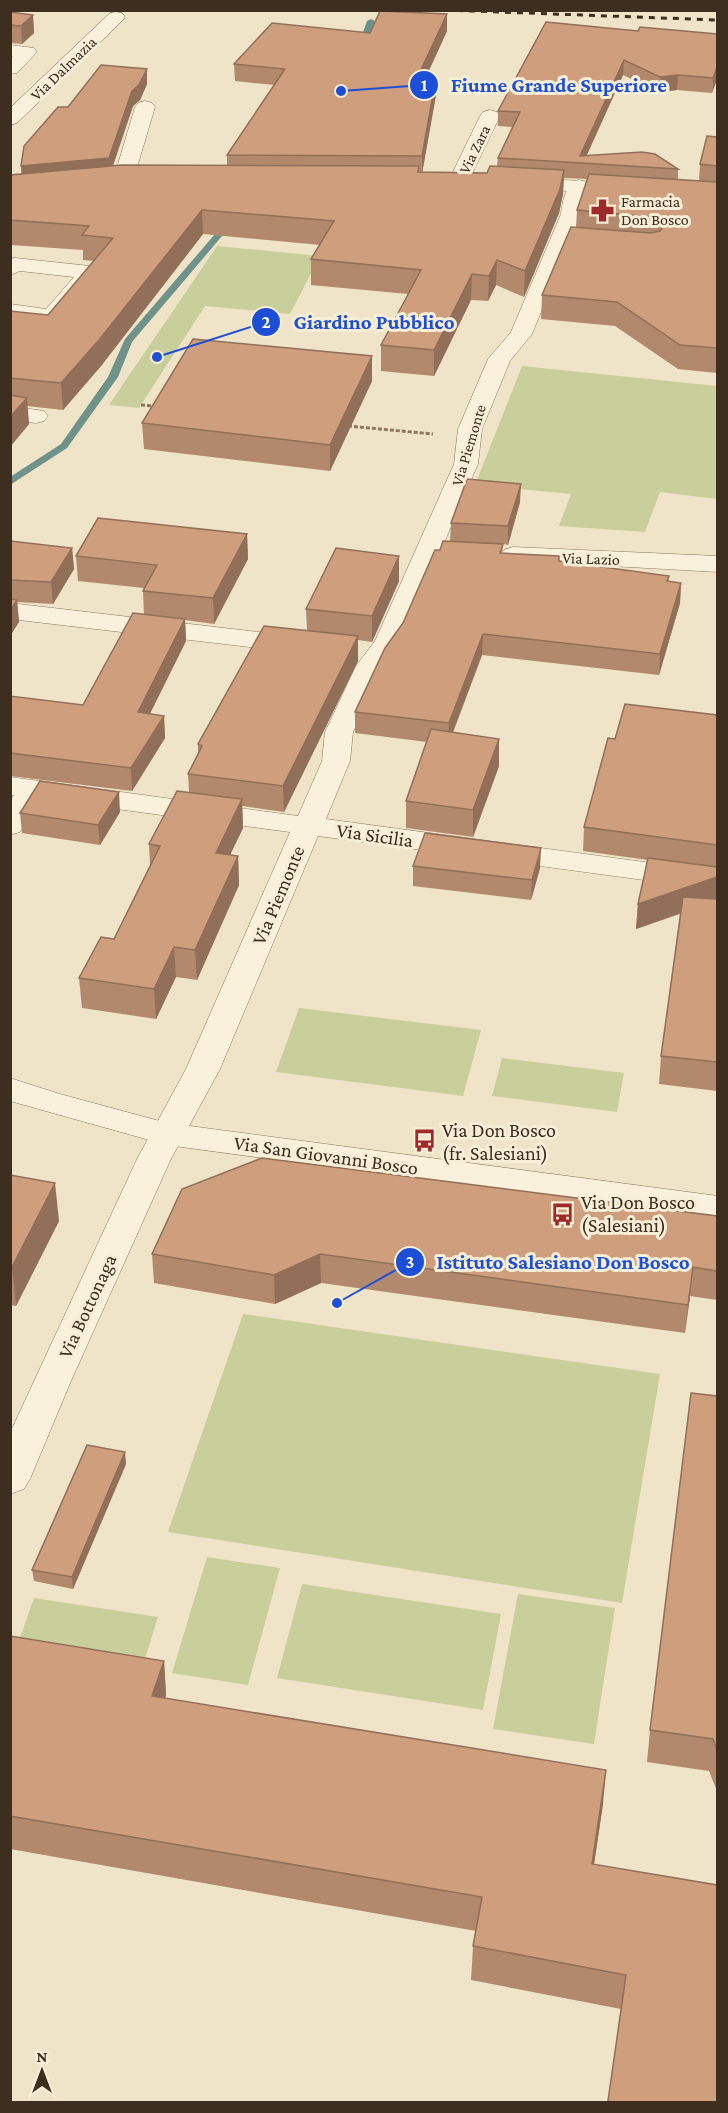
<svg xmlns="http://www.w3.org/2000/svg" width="728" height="2113" font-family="'Crimson Pro',serif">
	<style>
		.green { fill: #c9cf9b }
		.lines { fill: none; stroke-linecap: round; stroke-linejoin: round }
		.stream { fill: #6f938a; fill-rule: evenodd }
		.minor-casing { stroke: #8d765c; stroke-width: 1 }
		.tertiary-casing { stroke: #8d765c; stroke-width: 1 }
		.secondary-casing { stroke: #6f573f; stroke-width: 1 }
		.path { stroke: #8d765c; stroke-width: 3; stroke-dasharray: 4 2; stroke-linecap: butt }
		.minor { fill: #faf1dc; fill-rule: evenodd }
		.tertiary { fill: #faf1dc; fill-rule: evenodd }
		.secondary { fill: #faf1dc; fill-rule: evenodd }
		.rail { stroke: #3d2e20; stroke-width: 3; stroke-dasharray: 6 6; stroke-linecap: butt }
		.wall { fill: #b2896c }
		.shaded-wall { fill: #916f58 }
		.building { fill: #cf9f7d; stroke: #916f58; stroke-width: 1.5 }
		.labels { text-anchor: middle; stroke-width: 6; stroke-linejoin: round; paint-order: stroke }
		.far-street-label { font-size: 16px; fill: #3d2e20; stroke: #f7eed8 }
		.far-poi-label { font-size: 16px; fill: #3d2e20; stroke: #f7eed8; text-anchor: start }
		.street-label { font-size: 20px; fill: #3d2e20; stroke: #f7eed8 }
		.poi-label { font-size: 20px; fill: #3d2e20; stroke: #f7eed8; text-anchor: start }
		.leader { fill: none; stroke: #1d4ed8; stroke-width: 2 }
		.callout-dot { fill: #1d4ed8; stroke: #f7eed8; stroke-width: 2 }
		.mark-label { font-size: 18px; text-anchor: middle; font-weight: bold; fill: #fff }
		.callout-label { font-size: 21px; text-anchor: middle; font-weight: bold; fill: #1d4ed8; stroke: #f7eed8; stroke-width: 6; stroke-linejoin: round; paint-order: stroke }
	</style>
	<rect width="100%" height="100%" fill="#f0e4c8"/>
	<g class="green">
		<polygon points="217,246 320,256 290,314 205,306 139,408 109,405"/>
		<polygon points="522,366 717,386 717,499 660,492 645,532 559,526 571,494 475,485"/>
		<polygon points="299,1008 481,1030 463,1096 276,1072"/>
		<polygon points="502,1058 624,1073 617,1112 492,1096"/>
		<polygon points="243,1314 660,1374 622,1603 168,1532"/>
		<polygon points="207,1557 280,1568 248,1685 172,1673"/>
		<polygon points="302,1584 501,1614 483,1710 277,1678"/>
		<polygon points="518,1594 615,1608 594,1744 493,1729"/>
		<polygon points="34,1598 158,1617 143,1665 17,1646"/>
	</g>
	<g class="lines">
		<g class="stream">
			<polygon points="371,19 375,21 364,47 357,49 367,21"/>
			<polygon points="227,220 234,222 132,342 118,377 67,448 10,485 10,477 61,444 108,377 125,339"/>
		</g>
		<defs>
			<g id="minor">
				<polygon points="10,45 34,48 37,52 17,73 10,74 10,58 13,56 10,56"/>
				<polygon points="145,101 152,103 155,107 133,181 130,185 116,185 113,181 135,107 138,103"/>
				<polygon points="490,110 497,112 500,116 468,182 465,186 451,186 448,182 480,116 483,112"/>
				<path d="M579,180L586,182L589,186L582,203L581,214L532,334L510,361L482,429L478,464L401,643L383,668L353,732L350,761L326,819L718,872V890L318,836L220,1069L171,1159L71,1381L30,1479L24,1489L10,1494V1433L137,1159L186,1069L290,832L41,799L20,832L10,835V801L14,795H10V777L298,816L322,761L325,732L356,666L375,641L454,464L458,429L488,359L511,332L561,214C562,202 565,191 572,182Z"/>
				<polygon points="15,258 90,266 98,267 101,272 59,321 51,323 10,318 10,304 46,309 74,277 20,271 10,275 10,259"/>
				<polygon points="10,406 44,411 48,416 44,421 36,423 10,420"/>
				<polygon points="513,547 718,556 718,572 504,560 500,555 504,550"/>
				<polygon points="10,603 301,637 311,639 314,645 311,651 301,653 10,619"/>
			</g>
			<g id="tertiary">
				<polygon points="519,177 718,190 718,202 512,187 509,183 512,179"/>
				<polygon points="10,1078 60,1094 167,1123 718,1196 718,1220 167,1145 10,1101"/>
			</g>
			<polygon id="secondary" points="116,12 122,13 125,17 122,21 17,123 10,125 10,108 110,13"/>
		</defs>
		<use href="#minor" class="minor-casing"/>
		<use href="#tertiary" class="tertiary-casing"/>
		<use href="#secondary" class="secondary-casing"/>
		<g class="path">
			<polyline points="141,405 155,406"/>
			<polyline points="348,426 433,434"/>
		</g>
		<use href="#minor" class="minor"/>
		<use href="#tertiary" class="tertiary"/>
		<use href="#secondary" class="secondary"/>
		<polyline class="rail" points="445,10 718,20"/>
	</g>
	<g class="wall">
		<polygon points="10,12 33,15 34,33 22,44 10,43"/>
		<polygon points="447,14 447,31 426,77 436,95 422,172 487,173 497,166 498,158 512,127 498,126 498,111 638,31 717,34 712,93 677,90 659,92 623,75 587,155 678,169 678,179 699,181 700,164 717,137 717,373 678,369 615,326 541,319 542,295 576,227 577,210 587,179 564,178 563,194 559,213 524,297 496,285 488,301 471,300 434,376 381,371 381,345 408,294 311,285 311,259 320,245 203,234 101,366 63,410 27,406 29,424 10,447 10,311 48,315 94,261 83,260 83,250 11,245 11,241 10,242 10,175 22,174 68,107 147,69 147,84 140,100 133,106 113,166 227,165 227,155 274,85 235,81 234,64"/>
		<polygon points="372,381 330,471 144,449 142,423"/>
		<polygon points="520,502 508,545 503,544 502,553 669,576 668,581 681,583 680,603 659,675 482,655 453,733 499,766 473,837 406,828 406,801 427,742 355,733 355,712 403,623 440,550 450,542 451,523"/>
		<polygon points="247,534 248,559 214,624 185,620 186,641 150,714 164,716 165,738 132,791 10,776 10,696 83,705 144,615 143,591 144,588 78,581 76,556"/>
		<polygon points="10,541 72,548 74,569 53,604 17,602 19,622 10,636"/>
		<polygon points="399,556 399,581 372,642 358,640 358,661 284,812 242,806 243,828 230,855 238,856 239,885 197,980 176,977 156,1019 82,1008 79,978 114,939 150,866 149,844 189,792 188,774 198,754 198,744 307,631 306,609"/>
		<polygon points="717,715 717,1091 659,1084 661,1056 680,914 636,929 638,904 648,860 583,851 584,827 615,739"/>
		<polygon points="120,812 100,845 22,833 20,813"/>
		<polygon points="413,866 540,868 531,900 413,886"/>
		<polygon points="10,1175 59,1221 16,1306 10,1305"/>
		<polygon points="717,1216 717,1300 690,1296 685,1333 321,1283 275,1304 154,1283 152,1254"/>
		<polygon points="717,1396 717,1791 709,1771 647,1762 650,1730"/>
		<polygon points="126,1464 73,1589 34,1581 32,1570"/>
		<polygon points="10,1636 164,1661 166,1695 165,1698 603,1804 594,1864 717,2103 608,2103 621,2009 471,1980 473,1946 476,1931 10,1849"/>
	</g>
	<g class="shaded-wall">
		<polygon points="447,14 447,31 418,94 418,76"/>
		<polygon points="33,15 34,33 22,44 21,26"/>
		<polygon points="624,60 623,75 583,163 580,156"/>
		<polygon points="717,67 717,80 712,93 713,78"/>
		<polygon points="147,69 147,84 140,100 133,106 110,174 22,182 21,166 132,91"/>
		<polygon points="678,75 677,90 659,92 660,77"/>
		<polygon points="436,78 436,95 422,174 422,156"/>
		<polygon points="564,170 563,194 559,213 524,297 525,271"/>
		<polygon points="202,210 203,234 101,366 63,410 61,383"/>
		<polygon points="497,260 496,285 488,301 489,276"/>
		<polygon points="472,274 471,300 434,376 434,350"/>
		<polygon points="372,356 372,381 330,471 330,445"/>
		<polygon points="27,398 29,424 10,447 10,417"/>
		<polygon points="521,484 520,502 508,545 508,526"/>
		<polygon points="247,534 248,559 214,624 213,598"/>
		<polygon points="72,548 74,569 53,604 51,582"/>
		<polygon points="399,556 399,581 372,642 372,616"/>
		<polygon points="681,583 680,603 659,675 660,654"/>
		<polygon points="17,600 19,622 10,636 10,611"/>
		<polygon points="185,619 186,641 139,735 138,712"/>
		<polygon points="483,634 482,655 448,744 449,723"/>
		<polygon points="358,636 358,661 284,812 283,786"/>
		<polygon points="164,716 165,738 132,791 131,768"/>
		<polygon points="499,739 499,766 473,837 473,810"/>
		<polygon points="119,792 120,812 100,845 98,825"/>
		<polygon points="242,799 243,828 217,882 216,853"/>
		<polygon points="541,848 540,868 531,900 532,880"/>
		<polygon points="238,856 239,885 197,980 195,950"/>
		<polygon points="717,877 717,900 636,929 638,904"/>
		<polygon points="174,947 176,977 156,1019 154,989"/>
		<polygon points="55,1183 59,1221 16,1306 12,1267"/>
		<polygon points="320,1254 321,1283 275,1304 274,1275"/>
		<polygon points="693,1267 690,1296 685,1333 688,1305"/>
		<polygon points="125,1452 126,1464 73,1589 72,1577"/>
		<polygon points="164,1661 166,1695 155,1730 152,1696"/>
		<polygon points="606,1770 603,1804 589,1898 592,1864"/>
	</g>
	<g class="building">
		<polygon points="380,11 447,14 418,76 436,78 422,156 227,155 285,69 234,64 272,23 370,33"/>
		<polygon points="10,12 33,15 21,26 10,25"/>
		<polygon points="546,22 638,31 640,27 717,34 717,67 713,78 678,75 660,77 624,60 580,156 642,152 655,154 678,169 498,158 520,112 498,111"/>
		<polygon points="101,65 147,69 139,85 132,91 109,158 21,166 24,146 58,107 68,107"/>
		<polygon points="707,136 717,137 717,166 700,164"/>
		<polygon points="122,165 419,166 418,172 487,173 490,166 564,170 560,189 525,271 497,260 489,276 472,274 434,350 381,345 421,270 311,259 334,221 202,210 99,340 61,383 10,378 10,311 48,315 113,238 82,235 89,226 10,220 10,175"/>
		<polygon points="589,174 717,182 717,348 680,345 617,302 542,295 571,227 651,233 660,231 665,225 660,220 652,217 577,210"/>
		<polygon points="193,339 372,356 330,445 142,423"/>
		<polygon points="10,395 27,398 10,417"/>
		<polygon points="467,479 521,484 508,526 451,523"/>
		<polygon points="98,518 247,534 213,598 143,591 157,565 76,556"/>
		<polygon points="10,541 72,548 51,582 10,580"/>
		<polygon points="443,541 503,544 500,553 559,556 559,561 669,576 667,581 681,583 660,654 483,634 449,723 355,712 385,648 403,623 435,550 440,550"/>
		<polygon points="336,548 399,556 372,616 306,609"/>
		<polygon points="10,599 17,600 10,611"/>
		<polygon points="133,613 185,619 138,712 164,716 131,768 10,753 10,696 83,705"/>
		<polygon points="264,626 358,636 283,786 188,774 202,746 198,744"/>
		<polygon points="625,704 717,715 717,845 584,827 608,738 615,739"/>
		<polygon points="431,729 499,739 473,810 406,801"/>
		<polygon points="40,781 119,792 98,825 20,813"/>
		<polygon points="177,791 242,799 216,853 238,856 195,950 174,947 154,989 79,978 101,937 114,939 160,846 149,844"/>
		<polygon points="425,833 541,848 532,880 413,866"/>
		<polygon points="648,858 717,867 717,877 638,904"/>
		<polygon points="683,897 717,899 717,1062 661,1056"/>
		<polygon points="262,1158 717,1216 717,1271 693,1267 688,1305 320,1254 274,1275 152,1254 182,1189"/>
		<polygon points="10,1175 55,1183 12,1267 10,1267"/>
		<polygon points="691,1393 717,1396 717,1750 713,1739 650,1730"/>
		<polygon points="87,1445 125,1452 72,1577 32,1570"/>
		<polygon points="10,1636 164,1661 152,1696 606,1770 592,1864 717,1885 717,2103 618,2103 608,2101 626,1975 473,1946 482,1897 10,1816"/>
	</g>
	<defs>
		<symbol id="pharmacy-bare" viewBox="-9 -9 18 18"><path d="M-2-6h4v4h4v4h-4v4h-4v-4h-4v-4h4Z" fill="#9e2a2b" stroke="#f7eed8" stroke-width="2.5" paint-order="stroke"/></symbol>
		<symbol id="bus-bare" viewBox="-9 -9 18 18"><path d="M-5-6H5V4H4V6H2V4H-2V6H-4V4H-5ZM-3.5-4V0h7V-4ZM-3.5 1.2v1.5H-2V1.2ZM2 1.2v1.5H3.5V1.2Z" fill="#9e2a2b" stroke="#f7eed8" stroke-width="2.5" paint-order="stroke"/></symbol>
	</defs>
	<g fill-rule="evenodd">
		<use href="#pharmacy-bare" x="586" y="194" width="33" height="33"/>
		<use href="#bus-bare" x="408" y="1124" width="33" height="33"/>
		<use href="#bus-bare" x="546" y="1198" width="33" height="33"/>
	</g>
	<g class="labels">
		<g class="far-street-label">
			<text transform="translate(63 68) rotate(-44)" y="6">Via Dalmazia</text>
			<text transform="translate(474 149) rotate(-64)" y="6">Via Zara</text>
			<text transform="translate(468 445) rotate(-73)" y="6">Via Piemonte</text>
			<text transform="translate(591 558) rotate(2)" y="6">Via Lazio</text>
		</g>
		<g class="far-poi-label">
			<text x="621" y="207">Farmacia<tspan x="621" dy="18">Don Bosco</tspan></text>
		</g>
		<g class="street-label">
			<text transform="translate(375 835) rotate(8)" y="7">Via Sicilia</text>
			<text transform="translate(278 895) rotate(-67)" y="7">Via Piemonte</text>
			<text transform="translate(326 1155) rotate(8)" y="7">Via San Giovanni Bosco</text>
			<text transform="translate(87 1306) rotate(-65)" y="7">Via Bottonaga</text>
		</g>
		<g class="poi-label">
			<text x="442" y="1137">Via Don Bosco<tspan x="442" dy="23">(fr. Salesiani)</tspan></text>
			<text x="581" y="1209">Via Don Bosco<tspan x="581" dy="23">(Salesiani)</tspan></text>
		</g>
	</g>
	<path class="leader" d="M341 91L424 85M157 357L266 322M337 1303L410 1262"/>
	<g class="callout-dot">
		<circle cx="341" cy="91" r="6"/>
		<circle cx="157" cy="357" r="6"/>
		<circle cx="337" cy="1303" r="6"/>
		<circle cx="424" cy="85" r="15"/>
		<circle cx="266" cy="322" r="15"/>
		<circle cx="410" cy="1262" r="15"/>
	</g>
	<g class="mark-label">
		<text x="424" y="91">1</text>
		<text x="266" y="328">2</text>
		<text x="410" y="1268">3</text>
	</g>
	<g class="callout-label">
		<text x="559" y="92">Fiume Grande Superiore</text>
		<text x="374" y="329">Giardino Pubblico</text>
		<text x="563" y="1269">Istituto Salesiano Don Bosco</text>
	</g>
	<rect width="728" height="2113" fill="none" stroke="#3d2e20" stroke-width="24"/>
	<g transform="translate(42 2071)" stroke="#f7eed8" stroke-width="4.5" paint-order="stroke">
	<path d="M0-4.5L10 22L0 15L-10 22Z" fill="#3d2e20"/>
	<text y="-9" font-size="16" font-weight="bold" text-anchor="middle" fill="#3d2e20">N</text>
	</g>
</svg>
